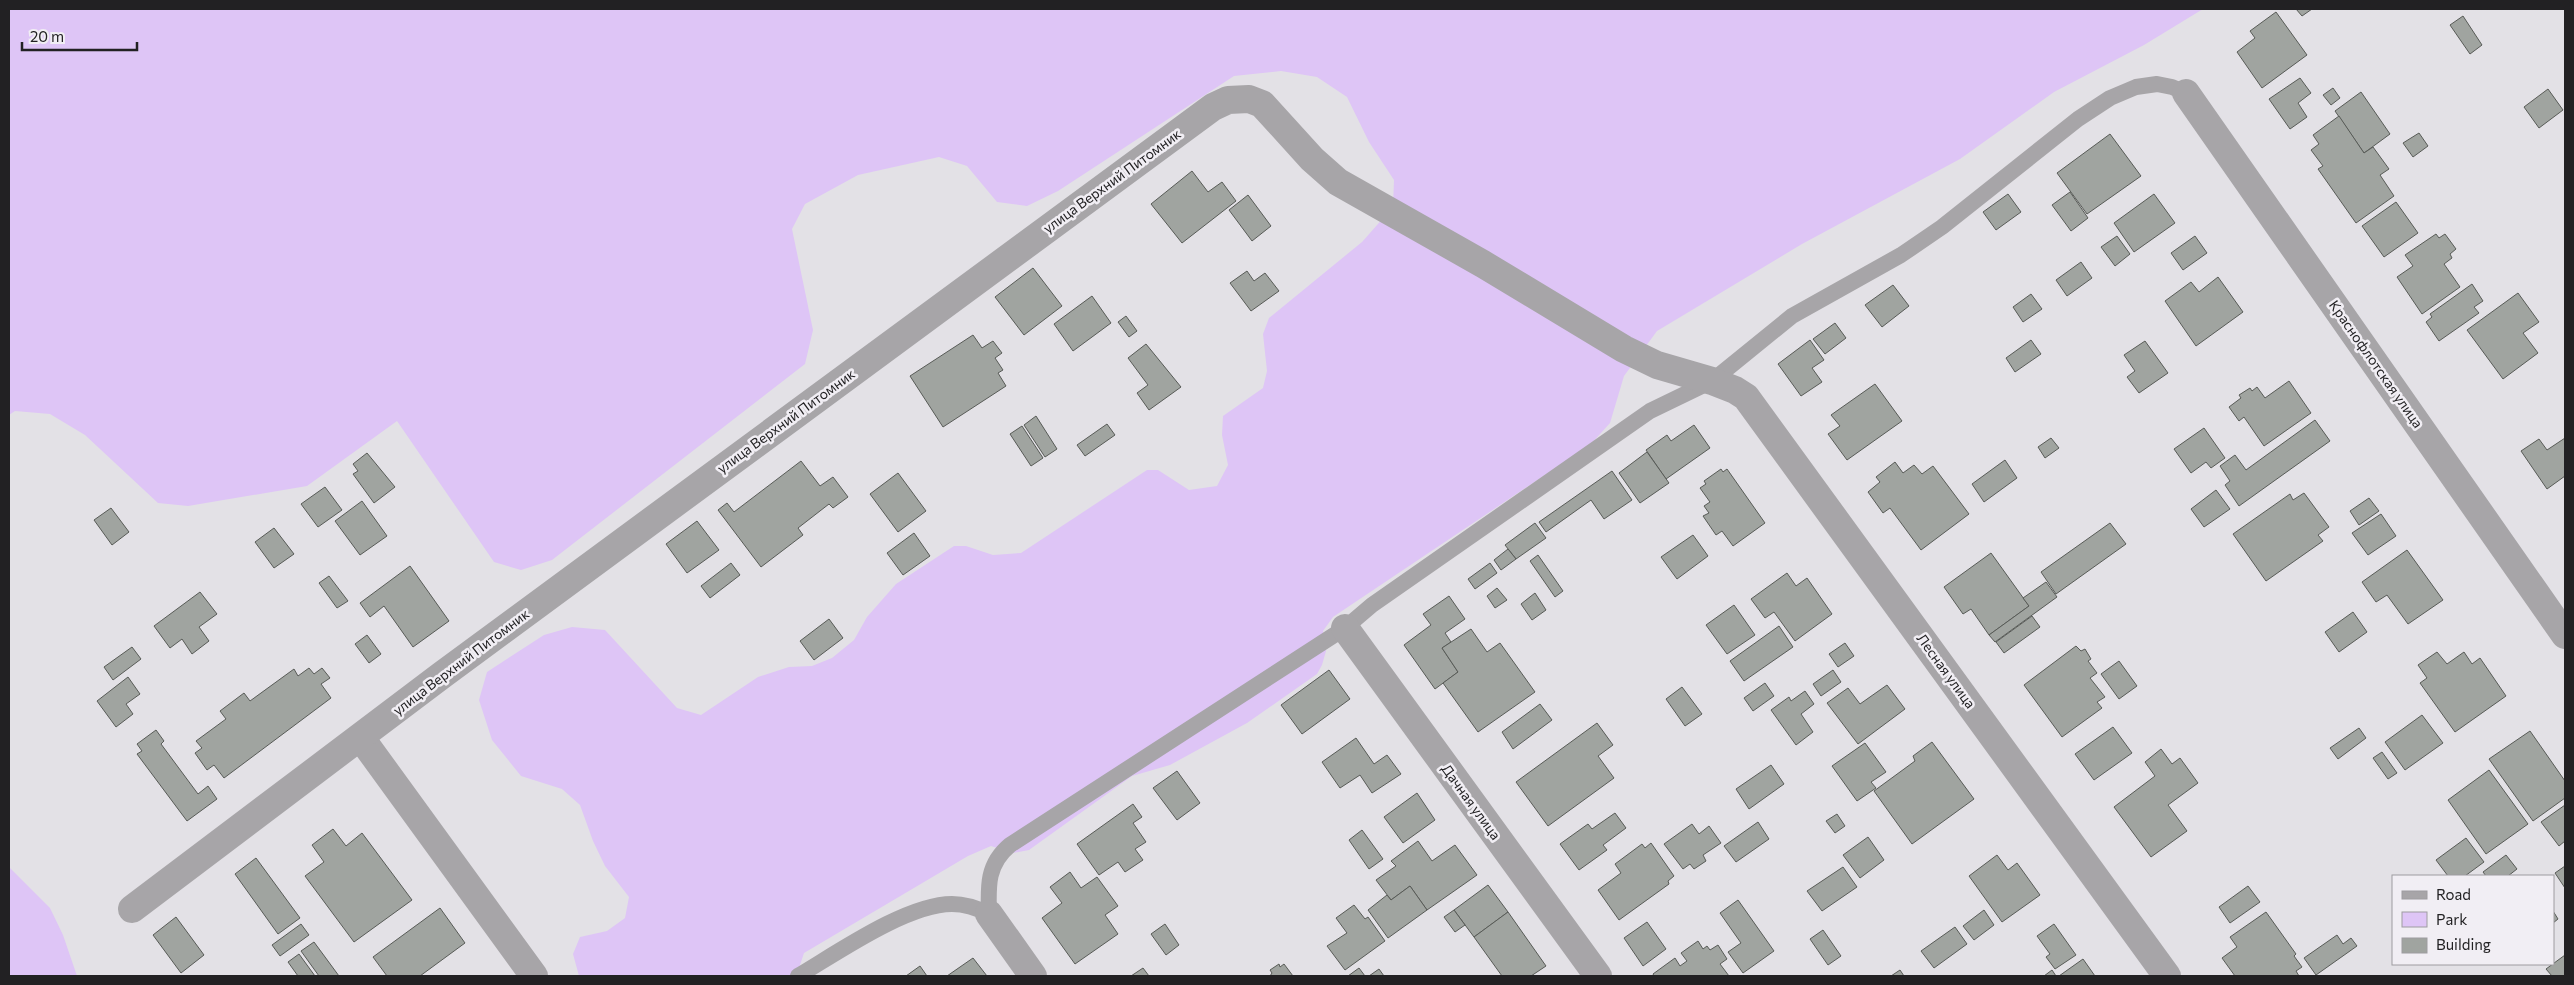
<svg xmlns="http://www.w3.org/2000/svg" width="2574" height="985" font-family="Commissioner,sans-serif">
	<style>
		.green { fill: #dec5f6 }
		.building { fill: #a0a4a0; stroke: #585b57 }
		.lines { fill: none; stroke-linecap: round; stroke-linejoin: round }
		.lane { stroke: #a7a5a8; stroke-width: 16 }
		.street { stroke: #a7a5a8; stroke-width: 28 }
		.labels { text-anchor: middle; stroke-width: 5; stroke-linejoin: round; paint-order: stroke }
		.street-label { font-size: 14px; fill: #222123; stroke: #f1eef4 }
	</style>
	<rect width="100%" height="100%" fill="#e3e1e6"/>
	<g class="green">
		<polygon points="9,9 2203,9 2144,45 2054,92 1960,159 1802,244 1657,331 1624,376 1610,423 1591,444 1333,617 1323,631 1326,651 1322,665 1317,674 1247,723 1170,765 1132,776 1029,850 1013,853 991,846 968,856 804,953 798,971 800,976 579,976 573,954 580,937 607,931 625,918 629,897 605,866 593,841 580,805 562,789 521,776 492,740 479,700 487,672 544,635 572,627 605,630 677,708 701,715 758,677 789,667 812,666 832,658 854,640 867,617 896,584 954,546 966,546 993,555 1021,553 1147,470 1158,470 1189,490 1217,486 1228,465 1222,435 1223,416 1263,388 1267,371 1263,334 1269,318 1362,242 1393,207 1394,180 1369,142 1347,97 1317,77 1281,71 1234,76 1058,191 1027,206 997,202 967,166 939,157 858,175 805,204 792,229 813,330 805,364 552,560 521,570 494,562 397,421 307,486 188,506 158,503 85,435 50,414 15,411 9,415"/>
		<polygon points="9,867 50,908 63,935 77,976 9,976"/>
	</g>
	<g class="building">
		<polygon points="2296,9 2312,9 2302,16"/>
		<polygon points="2276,12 2307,55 2262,88 2237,52 2255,38 2250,31"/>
		<polygon points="2463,16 2482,45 2470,54 2450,25"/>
		<polygon points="2300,78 2311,93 2298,103 2307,117 2290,129 2269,99"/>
		<polygon points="2333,88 2340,98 2331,105 2323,95"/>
		<polygon points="2548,89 2563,110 2539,128 2524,107"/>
		<polygon points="2361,92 2390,134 2364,153 2335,111"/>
		<polygon points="2339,116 2364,153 2373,147 2389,169 2380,175 2394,196 2356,223 2318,169 2323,166 2311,150 2319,144 2313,135"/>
		<polygon points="2419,133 2428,146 2413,157 2403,143"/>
		<polygon points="2110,134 2141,176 2087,214 2057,173"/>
		<polygon points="1192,171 1208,192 1222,182 1236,201 1182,243 1151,204"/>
		<polygon points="2070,192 2088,218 2071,231 2052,205"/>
		<polygon points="2008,194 2021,212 1996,230 1983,212"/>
		<polygon points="2154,194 2175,223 2134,252 2114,223"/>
		<polygon points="1248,195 1271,226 1252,241 1229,210"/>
		<polygon points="2396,202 2418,233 2384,257 2362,226"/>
		<polygon points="2436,234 2439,238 2445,234 2456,249 2450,254 2452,258 2444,264 2460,287 2422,314 2397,277 2413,266 2405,255"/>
		<polygon points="2117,236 2130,254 2115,266 2101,247"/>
		<polygon points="2195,236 2207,253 2183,270 2171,253"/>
		<polygon points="2081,262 2092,278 2067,296 2056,280"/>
		<polygon points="1033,268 1062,306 1024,335 995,297"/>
		<polygon points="1247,271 1254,281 1265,273 1279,291 1251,311 1230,283"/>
		<polygon points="2218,277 2243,312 2196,346 2165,301 2191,282 2199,292"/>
		<polygon points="2472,284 2483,301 2474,307 2479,313 2439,341 2426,322 2432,317 2430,314"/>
		<polygon points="1893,285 1909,306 1882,327 1865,305"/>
		<polygon points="2518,293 2539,322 2523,333 2538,353 2503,379 2467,330"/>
		<polygon points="2031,294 2042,309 2023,322 2013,307"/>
		<polygon points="1092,296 1111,323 1073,351 1054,324"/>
		<polygon points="1126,316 1137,331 1129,337 1118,322"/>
		<polygon points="1835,323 1846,338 1825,354 1813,339"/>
		<polygon points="973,335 982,348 993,341 1002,353 995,358 1003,370 998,373 1006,386 943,427 910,376"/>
		<polygon points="1810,340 1824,360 1812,368 1822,382 1801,396 1778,364"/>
		<polygon points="2031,340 2041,354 2015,372 2006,358"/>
		<polygon points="2145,341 2168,373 2139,393 2127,377 2135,371 2124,355"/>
		<polygon points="1146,344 1181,387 1149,410 1137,393 1148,385 1128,358"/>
		<polygon points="2289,381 2311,413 2264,446 2244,417 2239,421 2229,407 2241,398 2239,395 2250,388 2252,391 2257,387 2265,398"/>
		<polygon points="1875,384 1902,421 1847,460 1828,434 1840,426 1831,415"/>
		<polygon points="1036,416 1057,449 1045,457 1024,425"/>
		<polygon points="2315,420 2330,441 2239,506 2225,485 2230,481 2220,466 2235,455 2246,470"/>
		<polygon points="1107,424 1115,435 1085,456 1077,445"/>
		<polygon points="1694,425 1710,448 1666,479 1646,450 1667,435 1671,441"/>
		<polygon points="1022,426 1043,458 1031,466 1010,434"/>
		<polygon points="2204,428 2225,458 2211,468 2206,462 2191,473 2174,449"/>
		<polygon points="2051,438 2059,448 2045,458 2038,447"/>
		<polygon points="2565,438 2565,476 2547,489 2521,451 2539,439 2547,450"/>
		<polygon points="1647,452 1669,483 1640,503 1619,473"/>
		<polygon points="367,453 395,487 374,503 353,474 358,471 353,464"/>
		<polygon points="2005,460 2017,478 1984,502 1972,484"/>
		<polygon points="801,461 820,486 833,477 848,497 833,508 829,504 798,528 803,535 761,567 718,510 727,503 734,512"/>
		<polygon points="1895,462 1903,473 1914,465 1922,474 1933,466 1969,514 1921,550 1890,508 1883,513 1868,492 1880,482 1876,477"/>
		<polygon points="1721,469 1723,472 1727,469 1765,523 1733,546 1722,531 1716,535 1703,516 1709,513 1704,506 1710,502 1700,488 1706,484 1704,481"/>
		<polygon points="1612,471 1632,500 1604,519 1591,500 1546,532 1539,522"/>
		<polygon points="898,473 926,511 898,532 870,494"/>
		<polygon points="325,487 342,510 318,527 301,504"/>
		<polygon points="2216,490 2230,509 2204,527 2191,509"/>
		<polygon points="2304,493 2329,527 2318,535 2323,541 2266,581 2233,534 2290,494 2293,500"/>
		<polygon points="2369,498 2379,511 2359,525 2350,511"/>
		<polygon points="362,501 387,536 360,555 335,521"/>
		<polygon points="111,508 129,532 112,545 94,520"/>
		<polygon points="2381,514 2396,536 2368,555 2352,533"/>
		<polygon points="697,521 719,550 687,573 666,544"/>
		<polygon points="1535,523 1546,538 1516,559 1505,545"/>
		<polygon points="2110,523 2126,544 2056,594 2041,572"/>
		<polygon points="274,528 294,554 274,568 255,542"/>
		<polygon points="914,533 930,556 903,575 887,553"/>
		<polygon points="1693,535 1708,556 1677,579 1661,557"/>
		<polygon points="1508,549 1516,559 1501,570 1494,560"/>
		<polygon points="2407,550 2443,600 2408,624 2387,595 2376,602 2362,582"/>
		<polygon points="1991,553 2029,606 1989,635 1971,609 1963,614 1944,587"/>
		<polygon points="1538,555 1563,591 1555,597 1530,561"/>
		<polygon points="731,563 740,575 710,598 701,586"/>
		<polygon points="1490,563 1497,573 1475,589 1468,579"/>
		<polygon points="410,566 449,621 413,647 384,606 370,617 360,603"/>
		<polygon points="1787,573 1796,586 1807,578 1832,614 1795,641 1774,612 1765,618 1751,599"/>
		<polygon points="329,576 348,601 337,608 319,583"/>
		<polygon points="2046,582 2057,597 1995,642 1989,635 2029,606 2023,598"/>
		<polygon points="1497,588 1507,600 1495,608 1487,596"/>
		<polygon points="200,592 217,614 199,627 209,641 192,654 182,639 170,648 154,626"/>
		<polygon points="1535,593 1546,610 1532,620 1521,604"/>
		<polygon points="1449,596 1465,619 1445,633 1451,642 1442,648 1458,672 1435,689 1404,645 1431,625 1423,614"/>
		<polygon points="1734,605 1755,635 1727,654 1706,625"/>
		<polygon points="2353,612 2367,632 2339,652 2325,632"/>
		<polygon points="2032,616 2040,627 2004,653 1996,642"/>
		<polygon points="829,619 843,638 814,660 800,641"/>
		<polygon points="1779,626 1793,647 1744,681 1730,661"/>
		<polygon points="1471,629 1487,652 1500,643 1535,692 1478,732 1443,683 1458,672 1442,648"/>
		<polygon points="367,635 381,654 369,663 355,644"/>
		<polygon points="1845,643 1854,656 1838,667 1829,654"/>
		<polygon points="2076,646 2081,651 2085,649 2091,659 2088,661 2097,673 2090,678 2105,697 2097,702 2102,708 2062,737 2024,685"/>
		<polygon points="132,647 141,659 113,680 104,667"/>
		<polygon points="2437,652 2447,664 2464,652 2472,664 2480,658 2506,696 2455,732 2420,683 2427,678 2418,665"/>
		<polygon points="2119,661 2137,686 2119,699 2101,674"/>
		<polygon points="309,668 314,674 322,668 330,678 321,684 331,698 224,778 214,765 207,770 195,753 202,748 196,741 226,719 220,711 244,693 250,701 294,669 298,676"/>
		<polygon points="1329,670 1350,699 1302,734 1281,705"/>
		<polygon points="1833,670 1841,682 1821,696 1813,684"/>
		<polygon points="128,677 140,694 126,704 133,714 116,727 97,701"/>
		<polygon points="1765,683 1774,696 1753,711 1744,698"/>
		<polygon points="1887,685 1905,709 1858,744 1827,703 1848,688 1860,704"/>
		<polygon points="1682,687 1702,714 1685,726 1666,699"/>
		<polygon points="1805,691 1814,704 1801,714 1813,732 1796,745 1771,710 1789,697 1791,701"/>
		<polygon points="1540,704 1552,720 1513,749 1502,732"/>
		<polygon points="2422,715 2443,743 2405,770 2385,742"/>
		<polygon points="1597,723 1613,745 1598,756 1614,778 1548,826 1516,782"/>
		<polygon points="2113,727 2132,753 2094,780 2075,754"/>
		<polygon points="2359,728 2366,738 2338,759 2330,748"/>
		<polygon points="156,730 164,741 161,744 198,794 208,786 217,799 187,821 137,754 142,751 137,744"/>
		<polygon points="2530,731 2565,781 2565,798 2533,821 2489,759"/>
		<polygon points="1356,738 1374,764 1387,755 1401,774 1372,793 1360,775 1340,788 1322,762"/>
		<polygon points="1932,742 1974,799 1912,844 1874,791 1915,761 1913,756"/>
		<polygon points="1865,743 1886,772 1871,782 1876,788 1857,801 1832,766"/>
		<polygon points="2161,749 2172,764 2180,758 2198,783 2168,805 2187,831 2151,857 2114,807 2155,776 2145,762"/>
		<polygon points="2382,752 2397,773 2388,779 2373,758"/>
		<polygon points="1771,765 1784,784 1749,809 1736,789"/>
		<polygon points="2489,770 2528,824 2486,854 2448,800"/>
		<polygon points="1177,771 1200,803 1177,820 1153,788"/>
		<polygon points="1417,793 1435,820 1403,843 1384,817"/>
		<polygon points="1133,804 1142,817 1133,823 1146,842 1135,849 1143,860 1125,872 1118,862 1099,875 1077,844"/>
		<polygon points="2565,805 2565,841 2559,846 2541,822"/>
		<polygon points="1615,813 1626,828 1603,845 1607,850 1579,870 1560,844 1588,824 1592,829"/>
		<polygon points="1837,814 1845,826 1835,833 1826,821"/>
		<polygon points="1758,822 1769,839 1736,862 1724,846"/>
		<polygon points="1692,824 1699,834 1709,826 1721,843 1703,855 1706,861 1694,869 1690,864 1683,869 1664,844"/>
		<polygon points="333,829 346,846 362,833 412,900 354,942 305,876 324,862 312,845"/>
		<polygon points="1362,830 1383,859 1369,869 1349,840"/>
		<polygon points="1868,837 1884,860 1860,878 1843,855"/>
		<polygon points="2466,838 2484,862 2465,876 2448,876 2436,860"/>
		<polygon points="1418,841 1432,861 1455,845 1477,875 1427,910 1410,886 1391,900 1376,880 1396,866 1391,861"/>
		<polygon points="1651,843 1674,876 1668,881 1669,884 1619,920 1598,890 1621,873 1615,864 1642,844 1645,848"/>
		<polygon points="1997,855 2008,870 2017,863 2040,895 2002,922 1969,876"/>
		<polygon points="2506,855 2517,869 2508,876 2486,876 2483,872"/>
		<polygon points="256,858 300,918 278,934 235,874"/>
		<polygon points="2565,866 2565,888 2555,873"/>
		<polygon points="1843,867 1857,887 1822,911 1807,891"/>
		<polygon points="1070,872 1081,888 1097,877 1118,906 1105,915 1118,934 1075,964 1042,918 1062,903 1050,887"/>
		<polygon points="1488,885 1508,912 1474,937 1454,910"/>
		<polygon points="1410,886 1427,910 1388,938 1368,910 1387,895 1391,900"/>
		<polygon points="2248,886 2260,902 2230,923 2219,907"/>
		<polygon points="1738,900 1774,951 1743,973 1728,952 1741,943 1720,913"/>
		<polygon points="1354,905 1365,919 1368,917 1385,941 1345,970 1327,946 1347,933 1336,918"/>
		<polygon points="440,908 465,943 420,976 387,976 373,957"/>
		<polygon points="1454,910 1465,925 1455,932 1444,917"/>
		<polygon points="1984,910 1994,925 1974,940 1963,926"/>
		<polygon points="2553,911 2558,919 2553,923"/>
		<polygon points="1508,912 1546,966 1531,976 1502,976 1474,937"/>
		<polygon points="2266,912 2296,954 2294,956 2302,967 2296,971 2299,976 2235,976 2222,958 2237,947 2230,937"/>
		<polygon points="176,917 204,955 181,973 153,935"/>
		<polygon points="1647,922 1666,949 1643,966 1624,938"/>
		<polygon points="301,924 309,935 280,956 272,945"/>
		<polygon points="1165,924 1179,945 1166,955 1151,934"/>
		<polygon points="2054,924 2076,955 2055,969 2046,957 2050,954 2037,936"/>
		<polygon points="1955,927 1967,944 1934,968 1921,951"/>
		<polygon points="1823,930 1841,956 1828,965 1810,939"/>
		<polygon points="2337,935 2343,944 2351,938 2357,946 2316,975 2304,958"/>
		<polygon points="1698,941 1703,949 1707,946 1710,950 1718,945 1727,959 1720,964 1729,976 1654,976 1653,974 1675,958 1680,966 1687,961 1681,953"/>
		<polygon points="314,942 339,976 319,976 301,951"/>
		<polygon points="299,954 315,976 298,976 288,962"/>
		<polygon points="2565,955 2565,976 2552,976 2546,969"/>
		<polygon points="973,958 987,976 947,976"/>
		<polygon points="2083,959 2095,976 2059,976"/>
		<polygon points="1279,964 1280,967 1284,964 1293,976 1270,976 1272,973 1270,970"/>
		<polygon points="920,966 927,976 906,976"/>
		<polygon points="1143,968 1149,976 1131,976"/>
		<polygon points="1359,968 1365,976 1348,976"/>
		<polygon points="1379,969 1384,976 1369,976"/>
		<polygon points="1900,970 1904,976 1891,976"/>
		<polygon points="2052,970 2056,976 2044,976"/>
	</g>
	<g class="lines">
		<path class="lane" d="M798,976C837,953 907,904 952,904C966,904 977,908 989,914C988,886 987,864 1010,845L1345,628L1372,605L1650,411L1712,381L1792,316L1901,255L1942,227L2078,119L2110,98L2136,87L2157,84L2172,87L2186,93"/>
		<g class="street">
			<polyline points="2186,93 2565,635"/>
			<polyline points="1345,628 1598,976"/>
			<polyline points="361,738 534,976"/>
			<polyline points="132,909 442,675 1213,107 1228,100 1249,99 1262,104 1312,159 1338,182 1483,264 1624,349 1657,365 1712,381 1735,390 1746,397 2167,976"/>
			<polyline points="989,914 1033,976"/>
		</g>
	</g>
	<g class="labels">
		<g class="street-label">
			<text transform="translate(1112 181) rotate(-36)" y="5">улица Верхний Питомник</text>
			<text transform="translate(2376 364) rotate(55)" y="5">Краснофлотская улица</text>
			<text transform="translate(786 421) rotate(-36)" y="5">улица Верхний Питомник</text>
			<text transform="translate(461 662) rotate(-37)" y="5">улица Верхний Питомник</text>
			<text transform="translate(1946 671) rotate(54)" y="5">Лесная улица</text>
			<text transform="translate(1471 802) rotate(54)" y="5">Дачная улица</text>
		</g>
	</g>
	<rect width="2574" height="985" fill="none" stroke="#222123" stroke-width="20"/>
	<rect x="2392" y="875" width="162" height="90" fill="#f1eef4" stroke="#9e9ca0"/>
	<rect x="2402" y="891" width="25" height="8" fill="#a7a5a8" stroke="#9e9ca0"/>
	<text x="2436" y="900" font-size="15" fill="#222123">Road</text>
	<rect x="2402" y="912" width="25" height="15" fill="#dec5f6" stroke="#9e9ca0"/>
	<text x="2436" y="925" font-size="15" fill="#222123">Park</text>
	<rect x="2402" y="938" width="25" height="15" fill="#a0a4a0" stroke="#9e9ca0"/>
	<text x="2436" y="950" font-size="15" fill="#222123">Building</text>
	<path d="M22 42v8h115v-8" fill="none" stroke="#222123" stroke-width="2.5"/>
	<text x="30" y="42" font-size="15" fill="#222123" stroke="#f1eef4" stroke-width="4" paint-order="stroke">20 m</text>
</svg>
